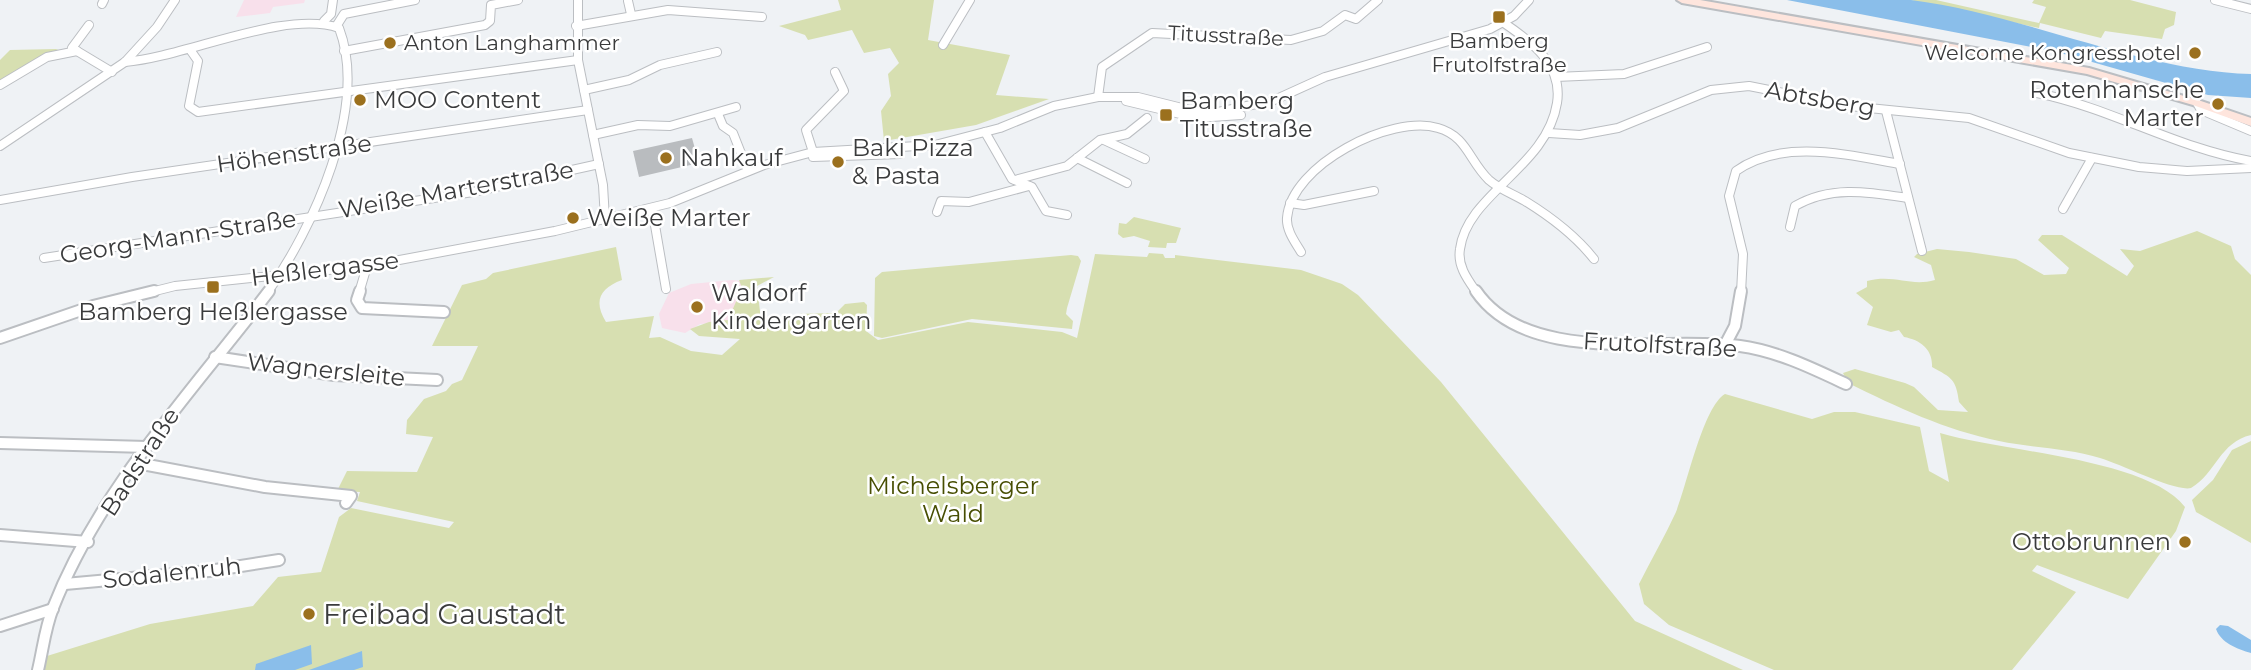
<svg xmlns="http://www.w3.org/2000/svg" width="2251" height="670" font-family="Montserrat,sans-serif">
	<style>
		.education { fill: #f8e0eb }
		.green { fill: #d7dfb1 }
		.water { fill: #8abeea }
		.building { fill: #b9bcbf }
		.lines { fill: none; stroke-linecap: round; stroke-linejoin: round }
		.street-far1-casing { stroke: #bbbec2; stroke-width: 10 }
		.street-casing { stroke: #bbbec2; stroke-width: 14 }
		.secondary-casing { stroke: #bbbec2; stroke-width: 4 }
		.street-far1 { stroke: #fff; stroke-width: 8 }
		.street { stroke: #fff; stroke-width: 10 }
		.secondary { fill: #fee5dd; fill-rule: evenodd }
		.poi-dot { fill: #9b701e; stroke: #fff; stroke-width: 2.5 }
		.labels { text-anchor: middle; stroke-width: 5; stroke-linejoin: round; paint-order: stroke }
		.far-street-label { font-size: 21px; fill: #3a3b3c; stroke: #fff }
		.far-poi-label { font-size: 21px; fill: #3a3b3c; stroke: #fff }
		.poi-label { font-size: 24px; fill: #3a3b3c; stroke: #fff; text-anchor: start }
		.street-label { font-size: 24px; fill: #3a3b3c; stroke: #fff }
		.park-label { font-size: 24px; fill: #474e02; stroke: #fff }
		.near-poi-label { font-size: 28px; fill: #3a3b3c; stroke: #fff; text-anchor: start }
	</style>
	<rect width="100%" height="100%" fill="#eff2f5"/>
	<g class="education">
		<polygon points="244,0 305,0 304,3 273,7 270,13 236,17"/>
		<polygon points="732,280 741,281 742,288 730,318 725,322 700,324 685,333 662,328 659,314 669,293 691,284"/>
	</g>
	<g class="green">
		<polygon points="838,0 934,0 928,40 1010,55 996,95 1049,99 976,125 884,141 881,111 891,96 888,74 899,63 890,48 864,53 852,30 808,40 805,35 779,26 841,10"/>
		<polygon points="1910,0 1936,0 2039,23 2046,7 2032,3 2034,0 2130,0 2176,12 2174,25 2165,29 2162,39 2105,31 2101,38 2040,23 2039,28"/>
		<polygon points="56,49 61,51 0,83 0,60 10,50"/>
		<polygon points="1134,217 1181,228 1176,243 1167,243 1166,248 1148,247 1150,241 1134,236 1123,238 1118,234 1119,223 1126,224"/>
		<path d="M2197,231L2231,246L2235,259L2251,275V435C2220,442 2216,473 2191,488C2175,492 2121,464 2100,458C2068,448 2032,448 1999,441C1945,430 1897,407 1848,383L1843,373L1855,369L1905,383L1914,387L1938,410L1968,412L1959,402C1956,379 1952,378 1932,367C1933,350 1921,340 1904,337L1899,330L1891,332L1867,325L1873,307L1856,293L1867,287V281C1895,274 1910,287 1935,280L1931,265L1914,257L1917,254L1937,249L1969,252L2016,259L2044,275L2066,274L2069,268L2038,240L2042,235H2062L2127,276L2134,266L2120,249L2140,251Z"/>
		<path d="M616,247L622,280C600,288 593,301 606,322L654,316L649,338L660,337L691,351L722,355L740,339L699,336L690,329L709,322L728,320L742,288L739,280L774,277L757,286L761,320L778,325L796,314L836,313L845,304L864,302L867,305L866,331L878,340L968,322L1062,332L1077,338L1095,254L1147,257L1149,253L1163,254L1165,258H1175V255L1301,270L1342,284L1358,295L1441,382L1635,621L1743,670H44L47,656L150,624L253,606L278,577L321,572L339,517L351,508L449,528L454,522L357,501L360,492L337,491L347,471L417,472L433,437L406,434L407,420L424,399L446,391L452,384L462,380L478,346H432L462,285L486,279L493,273Z"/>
		<polygon points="1071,255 1078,256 1081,261 1067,308 1066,314 1073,321 1072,329 972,319 882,338 874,336 875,278 882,272"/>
		<path d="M1725,394L1812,419L1834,412H1855L1920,427L1929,471L1949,482L1940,433C2002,452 2147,458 2185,507L2176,531L2128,599L2037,565L2032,571L2076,592L2012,670H1774L1669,625L1644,604L1639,584C1651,560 1665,536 1676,512C1687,485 1703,407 1725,394Z"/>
		<polygon points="2251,441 2251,543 2196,512 2192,500 2213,480 2232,450"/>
	</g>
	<g class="water">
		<path d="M1787,0C1828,0 1871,0 1911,0C2023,14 2140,71 2251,74V98L2208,95L2057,52Z"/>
		<path d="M2220,625L2228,626L2251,640V653C2237,649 2221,643 2216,629Z"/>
		<polygon points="311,645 312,664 295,670 255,670 256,664"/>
		<polygon points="362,651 363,667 354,670 309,670"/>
	</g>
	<polygon class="building" points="692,138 699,163 639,177 633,151"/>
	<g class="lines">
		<defs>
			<g id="street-far1">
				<polyline points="578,0 578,60 603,185 605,219"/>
				<polyline points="2215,0 2251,9"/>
				<polyline points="628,1 631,14"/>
				<polyline points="102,4 104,0"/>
				<polyline points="324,21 331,14 333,0"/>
				<polyline points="89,25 72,48 112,72"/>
				<polyline points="337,25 344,14 415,0"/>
				<polyline points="576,26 668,10 762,17"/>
				<polyline points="943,45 970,0"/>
				<polyline points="191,51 198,61 189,106 198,112 578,60"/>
				<polyline points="344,51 485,25 490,21 491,5 518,0"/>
				<path d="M125,62C186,57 285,9 339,28C369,107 313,229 267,293"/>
				<polyline points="1556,77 1624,74 1707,47"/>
				<polyline points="0,85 47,57 77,51"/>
				<polyline points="584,90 629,80 660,65 717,52"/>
				<path d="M2037,93C2111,108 2176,148 2251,161"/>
				<polyline points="1098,97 1102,67 1152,33 1291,40 1323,31 1345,15 1356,19 1378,0"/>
				<polyline points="1126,101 1197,118 1241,115"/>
				<polyline points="2197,103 2201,110 2251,131"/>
				<polyline points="1261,106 1325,77 1490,29 1514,16 1529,0"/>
				<polyline points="1886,111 1922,251"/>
				<polyline points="718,114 723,126 733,133 748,171"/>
				<polyline points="985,132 1012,179 1032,187 1046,211 1067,215"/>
				<polyline points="1549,133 1580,135 1618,128 1711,90 1749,86 1849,106 1969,118 2069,153 2139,167 2187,171 2251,168"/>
				<polyline points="593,135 638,125 670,126 736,107"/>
				<polyline points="1104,140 1145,159"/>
				<polyline points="0,146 125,62 157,27 175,0"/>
				<polyline points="931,146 1000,128 1054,106 1098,97 1138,97 1194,111 1218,112 1266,102"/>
				<polyline points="813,152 806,130 844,91 835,72"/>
				<polyline points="813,157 900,154"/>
				<polyline points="1077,158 1127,183"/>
				<polyline points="1015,180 1067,166 1100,140 1127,134 1147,118"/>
				<polyline points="0,200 132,177 588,110"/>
				<polyline points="1290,203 1304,205 1374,191"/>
				<polyline points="652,208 666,289"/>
				<polyline points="2063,209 2092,158"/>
				<polyline points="937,212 941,201 969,202 1029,186"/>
				<path d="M1790,227L1795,206C1831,185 1869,192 1908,198"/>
				<path d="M1301,252C1295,242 1286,230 1287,218C1291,165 1391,114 1438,128C1467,136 1469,161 1489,180C1499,189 1513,194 1525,201C1551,217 1575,235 1594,259"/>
				<polyline points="44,258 473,192 599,164"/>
				<polyline points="147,293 175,286 367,266 555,231 670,203 764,165 813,152 935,145"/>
				<polyline points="359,293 367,266"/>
				<path d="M1477,293C1468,280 1457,266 1460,249C1467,194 1547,167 1557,103C1563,65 1532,42 1504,23"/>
				<path d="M1741,293L1743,254L1729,196L1736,171C1782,138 1848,155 1900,164"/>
			</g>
			<g id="street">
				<polyline points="360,291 357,300 362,308 444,312"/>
				<path d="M1476,291C1528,367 1662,336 1740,346C1777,351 1812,368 1846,384"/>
				<polyline points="0,338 93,306 154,291"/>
				<polyline points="1725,345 1735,326 1741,291"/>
				<polyline points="215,357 334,375 437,380"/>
				<polyline points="0,443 147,447"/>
				<polyline points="137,463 265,487 351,496 346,503"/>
				<polyline points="0,535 88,542"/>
				<polyline points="65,584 209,571 279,560"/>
				<polyline points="0,626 53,609"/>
				<path d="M38,670C43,649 45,628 53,608C100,488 192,392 269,291"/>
			</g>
			<polygon id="secondary" points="1677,0 1700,0 2089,68 2201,101 2251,118 2251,126 2193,105 2087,74 1682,3"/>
		</defs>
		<use href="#street-far1" class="street-far1-casing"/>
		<use href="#street" class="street-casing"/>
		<use href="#secondary" class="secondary-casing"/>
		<use href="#street-far1" class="street-far1"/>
		<use href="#street" class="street"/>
		<use href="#secondary" class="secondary"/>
	</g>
	<g class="poi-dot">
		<rect x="1492" y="10" width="14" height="14" rx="3.5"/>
		<circle cx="390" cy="43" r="7"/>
		<circle cx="2195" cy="53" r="7"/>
		<circle cx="360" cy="100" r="7"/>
		<circle cx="2218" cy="104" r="7"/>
		<rect x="1159" y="108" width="14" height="14" rx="3.5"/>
		<circle cx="666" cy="158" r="7"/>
		<circle cx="838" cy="162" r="7"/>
		<circle cx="573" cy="218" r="7"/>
		<rect x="206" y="280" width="14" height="14" rx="3.5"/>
		<circle cx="697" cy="307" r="7"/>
		<circle cx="2185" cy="542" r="7"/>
		<circle cx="309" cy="614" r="7"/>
	</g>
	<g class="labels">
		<g class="far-street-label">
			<text transform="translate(1226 36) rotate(3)" y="7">Titusstraße</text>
		</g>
		<g class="far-poi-label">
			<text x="1499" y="48">Bamberg<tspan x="1499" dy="24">Frutolfstraße</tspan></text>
			<text x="404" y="50" text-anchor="start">Anton Langhammer</text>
			<text x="2181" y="60" text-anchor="end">Welcome Kongresshotel</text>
		</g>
		<g class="poi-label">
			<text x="2204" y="98" text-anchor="end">Rotenhansche<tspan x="2204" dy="28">Marter</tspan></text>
			<text x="374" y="108">MOO Content</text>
			<text x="1180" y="109">Bamberg<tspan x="1180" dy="28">Titusstraße</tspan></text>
			<text x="852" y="156">Baki Pizza<tspan x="852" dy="28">&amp; Pasta</tspan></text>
			<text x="680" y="166">Nahkauf</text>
			<text x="587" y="226">Weiße Marter</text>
			<text x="711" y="301">Waldorf<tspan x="711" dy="28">Kindergarten</tspan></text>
			<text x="213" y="320" text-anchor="middle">Bamberg Heßlergasse</text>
			<text x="2171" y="550" text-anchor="end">Ottobrunnen</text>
		</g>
		<g class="street-label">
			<text transform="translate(1820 99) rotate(10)" y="8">Abtsberg</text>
			<text transform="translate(294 154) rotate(-8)" y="8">Höhenstraße</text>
			<text transform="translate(456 190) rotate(-10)" y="8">Weiße Marterstraße</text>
			<text transform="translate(178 237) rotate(-9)" y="8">Georg-Mann-Straße</text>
			<text transform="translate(325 269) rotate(-7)" y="8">Heßlergasse</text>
			<text transform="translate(1660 345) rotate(3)" y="8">Frutolfstraße</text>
			<text transform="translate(326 370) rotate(6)" y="8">Wagnersleite</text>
			<text transform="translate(140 462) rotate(-57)" y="8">Badstraße</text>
			<text transform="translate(172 573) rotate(-6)" y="8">Sodalenruh</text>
		</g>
		<g class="park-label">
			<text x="953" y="494">Michelsberger<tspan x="953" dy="28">Wald</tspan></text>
		</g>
		<g class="near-poi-label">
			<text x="323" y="624">Freibad Gaustadt</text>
		</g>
	</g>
</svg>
